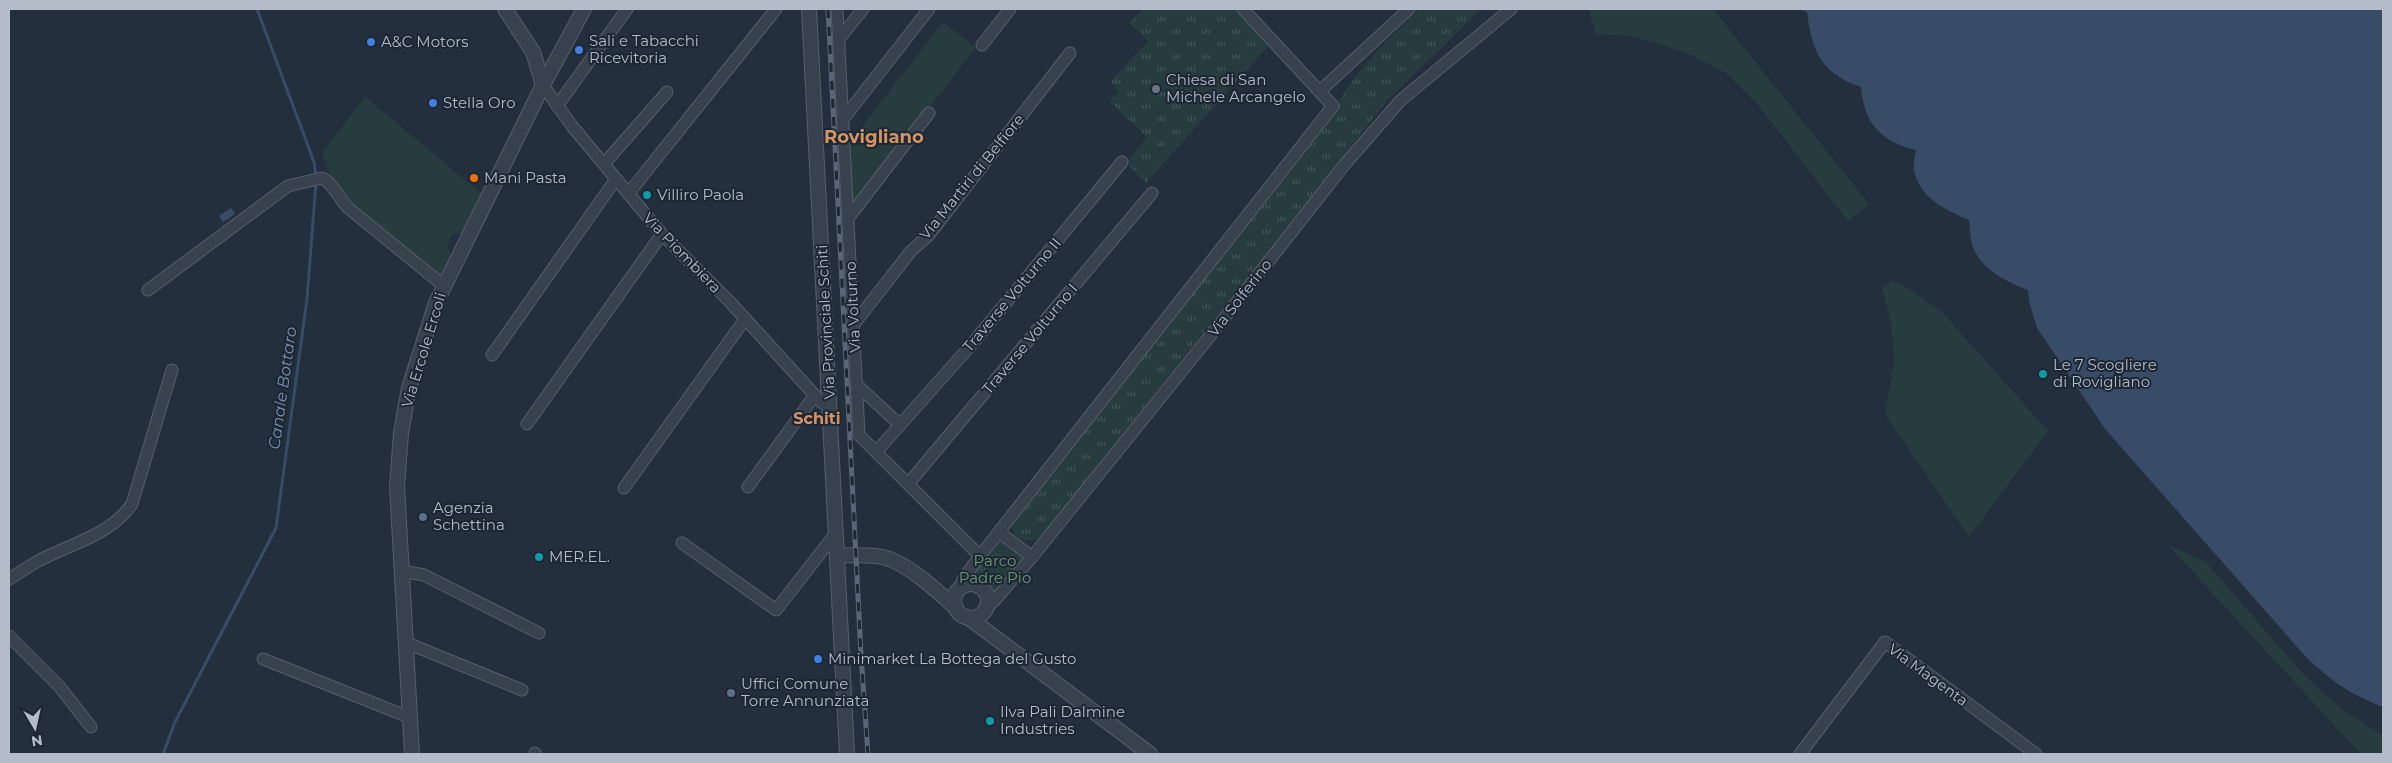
<svg xmlns="http://www.w3.org/2000/svg" width="2392" height="763" font-family="Montserrat,sans-serif">
	<style>
		.grass { fill: #263c3f }
		.park { fill: url(#park-tufts) }
		.water { fill: #394c67 }
		.lines { fill: none; stroke-linecap: round; stroke-linejoin: round }
		.stream { stroke: #394c67; stroke-width: 3 }
		.minor-casing { stroke: #565f6c; stroke-width: 13 }
		.tertiary-casing { stroke: #565f6c; stroke-width: 16 }
		.minor { stroke: #38414e; stroke-width: 11 }
		.tertiary { stroke: #38414e; stroke-width: 14 }
		.rail-casing { stroke: #5a6575; stroke-width: 5 }
		.rail { stroke: #1d2633; stroke-width: 3; stroke-dasharray: 9; stroke-linecap: butt }
		.shop-dot { fill: #3f7fe0; stroke: #1d2633; stroke-width: 2 }
		.worship-dot { fill: #6b7280; stroke: #1d2633; stroke-width: 2 }
		.food-dot { fill: #e8710a; stroke: #1d2633; stroke-width: 2 }
		.culture-dot { fill: #0f9aa8; stroke: #1d2633; stroke-width: 2 }
		.service-dot { fill: #5c6f8a; stroke: #1d2633; stroke-width: 2 }
		.labels { text-anchor: middle; stroke-width: 4; stroke-linejoin: round; paint-order: stroke }
		.poi-label { font-size: 15px; fill: #b4bcc9; stroke: #1d2633; text-anchor: start }
		.street-label { font-size: 15px; fill: #b4bcc9; stroke: #1d2633 }
		.park-label { font-size: 15px; fill: #6b9a76; stroke: #1d2633 }
		.water-label { font-size: 16px; font-style: italic; fill: #7c92b1; stroke: #1d2633 }
		.neighbourhood-label { font-size: 16px; font-weight: bold; fill: #d59563; stroke: #1d2633 }
		.quarter-label { font-size: 18px; font-weight: bold; fill: #d59563; stroke: #1d2633 }
	</style>
	<defs>
		<pattern id="park-tufts" width="24" height="20" patternUnits="userSpaceOnUse" patternTransform="scale(1.25)"><rect width="24" height="20" fill="#263c3f"/><path d="M3 7l-1-3M5 7V3M7 7l1-3M15 17l-1-3M17 17v-4M19 17l1-3" fill="none" stroke="#435659"/></pattern>
	</defs>
	<rect width="100%" height="100%" fill="#242f3e"/>
	<g class="grass">
		<polygon points="1589,9 1713,9 1869,204 1848,221 1759,106 1726,73 1685,52 1632,36 1596,34"/>
		<polygon points="943,22 976,47 851,209 848,145"/>
		<polygon points="365,97 482,194 464,233 452,234 447,248 453,258 443,277 438,277 348,204 330,176 322,153"/>
		<polygon points="1893,281 1903,285 1942,312 2048,431 1969,537 1885,414 1894,363 1891,324 1882,288"/>
		<polygon points="2168,545 2206,562 2303,674 2341,709 2383,735 2383,754 2361,754"/>
	</g>
	<g class="park">
		<polygon points="1142,9 1239,9 1269,45 1146,183 1126,163 1147,137 1109,101 1119,91 1110,82 1148,41 1129,23"/>
		<path d="M1420,9H1481L1387,101L1041,537C1028,544 1013,541 1012,525L1335,111C1348,78 1394,33 1420,9Z"/>
		<path d="M999,532L1032,557L989,599C985,583 973,582 960,588Z"/>
	</g>
	<g class="water">
		<path d="M1798,9H2383V707C2349,693 2333,683 2306,657L2106,430L2037,328L2029,301L2028,290C2006,282 1979,268 1972,244C1970,236 1970,228 1969,220C1946,210 1919,198 1914,170C1913,164 1915,156 1916,150C1880,141 1864,123 1861,87C1821,73 1812,52 1807,12Z"/>
		<polygon points="231,208 235,214 223,222 219,216"/>
	</g>
	<g class="lines">
		<g class="stream">
			<polyline points="257,9 314,162 316,176"/>
			<polyline points="163,754 175,722 276,528 307,299 316,182"/>
		</g>
		<defs>
			<g id="minor">
				<polyline points="837,9 859,435 980,556"/>
				<polyline points="839,39 863,9"/>
				<polyline points="982,45 1010,9"/>
				<polyline points="543,85 572,126 662,234 729,301 821,402 831,408"/>
				<polyline points="1320,91 1409,9"/>
				<polyline points="557,106 627,9"/>
				<polyline points="844,118 929,9"/>
				<polyline points="604,164 667,92"/>
				<polyline points="628,194 776,9"/>
				<polyline points="849,217 929,113"/>
				<path d="M148,290L288,186L322,178C333,183 339,198 347,207L444,286"/>
				<polyline points="854,324 911,251 928,236 1070,53"/>
				<polyline points="492,355 616,179"/>
				<polyline points="857,385 900,425 972,344 1122,162"/>
				<polyline points="527,424 662,234"/>
				<polyline points="876,452 900,425"/>
				<polyline points="908,484 1152,193"/>
				<polyline points="748,487 815,395"/>
				<polyline points="624,488 745,319"/>
				<polyline points="999,532 1032,557"/>
				<polyline points="682,543 776,610 836,533"/>
				<polyline points="402,571 424,575 539,633"/>
				<path d="M9,579C19,573 28,567 38,561C70,544 111,535 132,504L172,370"/>
				<polyline points="960,588 963,579 980,556 1333,106 1243,9"/>
				<polyline points="989,605 996,599 1032,557 1210,336 1345,164 1401,100 1511,9"/>
				<polyline points="9,636 59,686 91,727"/>
				<polyline points="407,643 522,690"/>
				<polyline points="263,659 411,718"/>
				<polyline points="535,754 535,753"/>
				<polyline points="1800,754 1885,642 2036,754"/>
			</g>
			<g id="tertiary">
				<polyline points="505,9 533,52 543,85"/>
				<polyline points="809,9 847,754"/>
				<path d="M837,555C854,556 876,553 892,560C915,570 937,591 955,607"/>
				<circle cx="971" cy="601" r="17"/>
				<polyline points="969,618 1150,754"/>
				<polyline points="412,754 397,486 401,433 409,388 436,303 543,85 584,9"/>
			</g>
		</defs>
		<use href="#minor" class="minor-casing"/>
		<use href="#tertiary" class="tertiary-casing"/>
		<use href="#minor" class="minor"/>
		<use href="#tertiary" class="tertiary"/>
		<defs>
			<polyline id="rail" points="828,9 861,655 868,754"/>
		</defs>
		<use href="#rail" class="rail-casing"/>
		<use href="#rail" class="rail"/>
	</g>
	<g class="shop-dot">
		<circle cx="371" cy="42" r="5"/>
		<circle cx="579" cy="50" r="5"/>
		<circle cx="433" cy="103" r="5"/>
		<circle cx="818" cy="659" r="5"/>
	</g>
	<circle class="worship-dot" cx="1156" cy="89" r="5"/>
	<circle class="food-dot" cx="474" cy="178" r="5"/>
	<g class="culture-dot">
		<circle cx="647" cy="195" r="5"/>
		<circle cx="2043" cy="374" r="5"/>
		<circle cx="539" cy="557" r="5"/>
		<circle cx="990" cy="721" r="5"/>
	</g>
	<g class="service-dot">
		<circle cx="423" cy="517" r="5"/>
		<circle cx="731" cy="693" r="5"/>
	</g>
	<g class="labels">
		<g class="poi-label">
			<text x="589" y="46">Sali e Tabacchi<tspan x="589" dy="17">Ricevitoria</tspan></text>
			<text x="381" y="47">A&amp;C Motors</text>
			<text x="1166" y="85">Chiesa di San<tspan x="1166" dy="17">Michele Arcangelo</tspan></text>
			<text x="443" y="108">Stella Oro</text>
			<text x="484" y="183">Mani Pasta</text>
			<text x="657" y="200">Villiro Paola</text>
			<text x="2053" y="370">Le 7 Scogliere<tspan x="2053" dy="17">di Rovigliano</tspan></text>
			<text x="433" y="513">Agenzia<tspan x="433" dy="17">Schettina</tspan></text>
			<text x="549" y="562">MER.EL.</text>
			<text x="828" y="664">Minimarket La Bottega del Gusto</text>
			<text x="741" y="689">Uffici Comune<tspan x="741" dy="17">Torre Annunziata</tspan></text>
			<text x="1000" y="717">Ilva Pali Dalmine<tspan x="1000" dy="17">Industries</tspan></text>
		</g>
		<g class="street-label">
			<text transform="translate(972 177) rotate(-51)" y="5">Via Martiri di Belfiore</text>
			<text transform="translate(682 253) rotate(46)" y="5">Via Piombiera</text>
			<text transform="translate(1012 295) rotate(-50)" y="5">Traverse Volturno II</text>
			<text transform="translate(1240 298) rotate(-52)" y="5">Via Solferino</text>
			<text transform="translate(853 307) rotate(-93)" y="5">Via Volturno</text>
			<text transform="translate(826 322) rotate(-93)" y="5">Via Provinciale Schiti</text>
			<text transform="translate(1030 339) rotate(-50)" y="5">Traverse Volturno I</text>
			<text transform="translate(424 350) rotate(-73)" y="5">Via Ercole Ercoli</text>
			<text transform="translate(1928 675) rotate(36)" y="5">Via Magenta</text>
		</g>
		<g class="park-label">
			<text x="995" y="566">Parco<tspan x="995" dy="17">Padre Pio</tspan></text>
		</g>
		<g class="water-label">
			<text transform="translate(282 388) rotate(-82)" y="6">Canale Bottaro</text>
		</g>
		<g class="neighbourhood-label">
			<text x="817" y="424">Schiti</text>
		</g>
		<g class="quarter-label">
			<text x="874" y="143">Rovigliano</text>
		</g>
	</g>
	<rect width="2392" height="763" fill="none" stroke="#b4bcc9" stroke-width="20"/>
	<g transform="translate(35 728) rotate(171)" stroke="#1d2633" stroke-width="4" paint-order="stroke">
	<path d="M0-4L9 19L0 12L-9 19Z" fill="#b4bcc9"/>
	<text y="-8" font-size="14" font-weight="bold" text-anchor="middle" fill="#b4bcc9">N</text>
	</g>
</svg>
